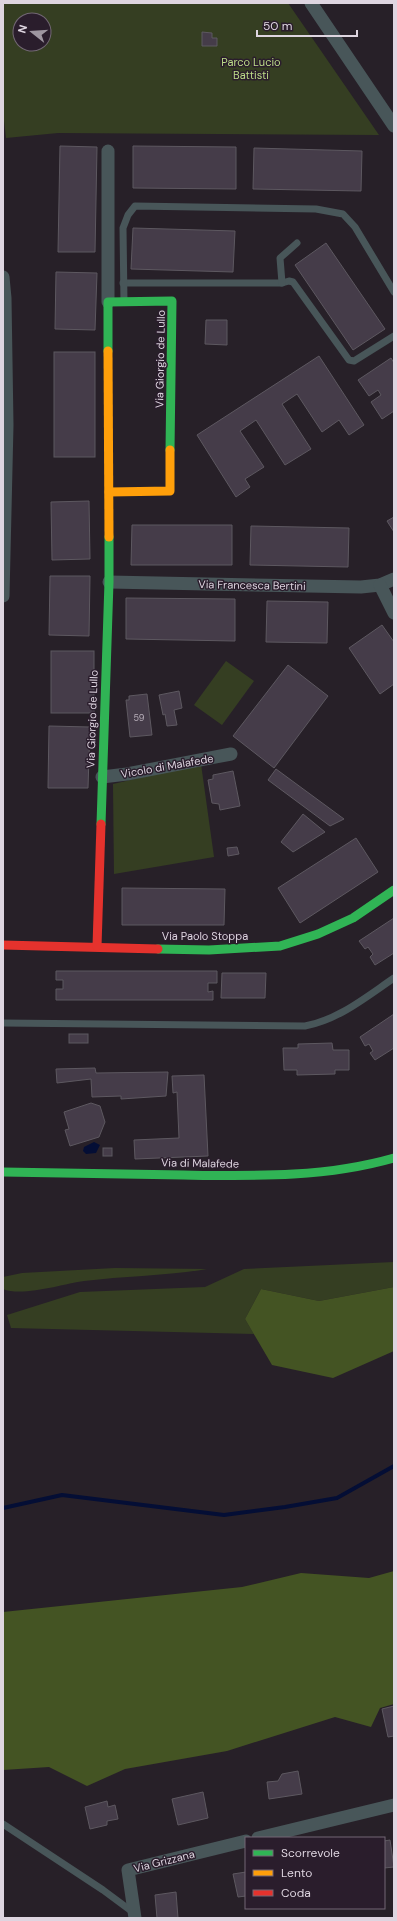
<svg xmlns="http://www.w3.org/2000/svg" width="397" height="1921" font-family="'DM Sans',sans-serif">
	<style>
		.green { fill: #353e22; fill-rule: evenodd }
		.forest { fill: #445423 }
		.water { fill: #040e35 }
		.lines { fill: none; stroke-linecap: round; stroke-linejoin: round }
		.stream { stroke: #040e35; stroke-width: 4 }
		.building { fill: #453c49; stroke: #5d5860 }
		.lane { stroke: #485659; stroke-width: 7 }
		.street { stroke: #485659; stroke-width: 13 }
		.fast { stroke: #30b455; stroke-width: 9 }
		.slow { stroke: #ff9f0a; stroke-width: 9 }
		.jam { stroke: #e5322d; stroke-width: 9 }
		.labels { text-anchor: middle; stroke-width: 3; stroke-linejoin: round; paint-order: stroke }
		.number-label { font-size: 9px; fill: #b8afba }
		.park-label { font-size: 11px; fill: #bddd88; stroke: #2a1d2c }
		.street-label { font-size: 11px; fill: #ded5e0; stroke: #2a1d2c }
	</style>
	<rect width="100%" height="100%" fill="#272028"/>
	<g class="green">
		<path d="M3,3H288L379,135L58,133L6,138L3,112ZM20,20H44V44H20Z"/>
		<polygon points="226,661 254,681 222,725 194,705"/>
		<polygon points="201,764 214,857 114,874 113,784"/>
		<polygon points="394,1262 394,1287 319,1301 261,1289 245,1319 254,1334 11,1328 7,1315 80,1292 205,1287 244,1269"/>
		<path d="M115,1268L207,1269C166,1276 125,1276 84,1281C63,1284 22,1297 3,1289V1277L22,1273Z"/>
	</g>
	<g class="forest">
		<polygon points="394,1287 394,1351 333,1378 272,1365 245,1319 261,1289 319,1301"/>
		<polygon points="394,1571 394,1704 380,1708 371,1727 335,1717 227,1751 125,1769 87,1786 49,1767 3,1770 3,1612 242,1587 301,1573 369,1578"/>
	</g>
	<polygon class="water" points="94,1142 100,1145 96,1153 86,1154 83,1151 84,1147"/>
	<g class="lines">
		<polyline class="stream" points="3,1508 62,1495 224,1515 285,1507 337,1498 394,1466"/>
	</g>
	<g class="building">
		<polygon points="202,32 212,33 212,38 217,38 217,46 202,46"/>
		<polygon points="60,146 97,147 95,252 58,252"/>
		<polygon points="133,146 236,147 236,189 133,188"/>
		<polygon points="254,148 362,151 361,191 253,189"/>
		<polygon points="133,228 235,231 233,272 131,269"/>
		<polygon points="326,243 385,329 353,350 295,265"/>
		<polygon points="56,272 97,273 95,330 55,329"/>
		<polygon points="206,320 227,320 227,345 205,344"/>
		<rect x="54" y="352" width="41" height="105"/>
		<polygon points="319,356 364,425 349,435 339,420 322,432 297,394 282,404 311,449 285,465 256,420 240,431 264,467 245,479 250,487 236,497 197,435"/>
		<polygon points="391,358 394,363 394,411 382,419 371,402 381,395 378,390 369,396 358,380"/>
		<polygon points="89,501 90,559 52,560 51,502"/>
		<polygon points="394,517 394,532 387,521"/>
		<polygon points="132,525 232,525 232,565 131,565"/>
		<polygon points="251,526 349,528 348,567 250,565"/>
		<polygon points="50,576 90,576 89,636 49,635"/>
		<polygon points="126,598 235,599 235,641 126,639"/>
		<polygon points="267,601 328,602 327,643 266,642"/>
		<polygon points="382,625 394,642 394,684 380,694 349,648"/>
		<rect x="51" y="651" width="43" height="62"/>
		<polygon points="288,665 328,696 274,768 233,736"/>
		<polygon points="179,691 182,708 174,710 177,725 167,726 165,714 163,715 159,695"/>
		<polygon points="147,694 152,735 130,737 126,700 129,700 129,696"/>
		<polygon points="49,726 90,727 88,788 48,788"/>
		<polygon points="276,769 344,819 330,826 268,780"/>
		<polygon points="233,771 240,806 220,810 219,804 212,803 208,780 213,779 213,775"/>
		<polygon points="303,814 325,832 293,852 281,842"/>
		<polygon points="356,838 378,872 300,923 278,888"/>
		<polygon points="237,847 239,854 228,856 227,848"/>
		<polygon points="122,888 225,889 224,925 122,925"/>
		<polygon points="394,918 394,953 375,965 370,957 373,954 368,947 365,949 359,941"/>
		<polygon points="56,971 217,971 217,983 208,983 208,992 213,991 213,1000 56,1000 56,989 63,989 63,980 56,980"/>
		<polygon points="222,973 266,973 265,998 221,998"/>
		<polygon points="394,1014 394,1048 375,1060 370,1053 373,1051 369,1044 365,1046 360,1037"/>
		<rect x="69" y="1034" width="19" height="9"/>
		<polygon points="332,1043 333,1050 349,1050 349,1070 335,1070 335,1074 297,1075 297,1070 284,1070 283,1048 298,1048 298,1044"/>
		<polygon points="95,1068 96,1073 168,1072 166,1096 121,1099 121,1096 92,1097 91,1079 57,1083 56,1069"/>
		<polygon points="204,1075 208,1156 135,1159 134,1140 179,1138 177,1092 173,1093 172,1076"/>
		<polygon points="91,1103 100,1106 105,1122 99,1137 70,1146 65,1130 69,1129 64,1112"/>
		<rect x="103" y="1148" width="9" height="8"/>
		<polygon points="394,1706 394,1736 388,1737 382,1709"/>
		<polygon points="298,1771 302,1794 269,1799 267,1782 278,1781 282,1774"/>
		<polygon points="203,1792 208,1818 178,1825 172,1799"/>
		<polygon points="107,1801 108,1807 115,1805 118,1819 107,1821 107,1825 90,1829 85,1807"/>
		<polygon points="390,1840 394,1867 384,1868 384,1841"/>
		<polygon points="246,1872 246,1896 238,1897 233,1874"/>
		<polygon points="176,1892 178,1918 157,1918 155,1895"/>
	</g>
	<g class="lines">
		<g class="lane">
			<polyline points="123,283 282,283 289,281 293,282 349,360 354,361 394,336"/>
			<polyline points="282,283 280,258 297,243"/>
			<polyline points="124,302 123,228 128,215 135,206 316,209 343,214 355,227 394,292"/>
			<path d="M3,1023L305,1026C338,1020 366,997 394,978"/>
			<polyline points="3,1824 103,1890 134,1913"/>
		</g>
		<g class="street">
			<polyline points="311,3 394,126"/>
			<polyline points="3,277 5,298 7,425 3,596"/>
			<polyline points="108,302 108,151"/>
			<polyline points="109,582 361,587 380,585 394,579"/>
			<polyline points="380,585 394,613"/>
			<polyline points="102,777 127,774 231,754"/>
			<polyline points="258,1838 394,1805"/>
			<polyline points="135,1918 128,1870 246,1841"/>
		</g>
		<g class="fast">
			<polyline points="108,351 108,302 172,301 170,450"/>
			<polyline points="101,824 109,582 109,537"/>
			<polyline points="158,949 209,950 280,946 318,934 353,918 394,890"/>
			<path d="M3,1172C63,1173 123,1174 183,1175C254,1176 324,1178 394,1158"/>
		</g>
		<g class="slow">
			<polyline points="108,351 109,537"/>
			<polyline points="109,492 170,491 170,450"/>
		</g>
		<g class="jam">
			<polyline points="3,945 158,949"/>
			<polyline points="97,946 101,824"/>
		</g>
	</g>
	<g class="labels">
		<g class="number-label">
			<text x="139" y="721">59</text>
		</g>
		<g class="park-label">
			<text x="251" y="66">Parco Lucio<tspan x="251" dy="13">Battisti</tspan></text>
		</g>
		<g class="street-label">
			<text transform="translate(160 359) rotate(-89)" y="4">Via Giorgio de Lullo</text>
			<text transform="translate(252 585) rotate(1)" y="4">Via Francesca Bertini</text>
			<text transform="translate(92 719) rotate(-88)" y="4">Via Giorgio de Lullo</text>
			<text transform="translate(167 766) rotate(-10)" y="4">Vicolo di Malafede</text>
			<text x="205" y="940">Via Paolo Stoppa</text>
			<text transform="translate(200 1163) rotate(1)" y="4">Via di Malafede</text>
			<text transform="translate(164 1861) rotate(-14)" y="4">Via Grizzana</text>
		</g>
	</g>
	<rect width="397" height="1921" fill="none" stroke="#ded5e0" stroke-width="8"/>
	<rect x="245" y="1837" width="140" height="72" fill="#2a1d2c" stroke="#726774"/>
	<rect x="253" y="1850" width="20" height="6" fill="#30b455" stroke="#726774"/>
	<text x="281" y="1857" font-size="12" fill="#ded5e0">Scorrevole</text>
	<rect x="253" y="1870" width="20" height="6" fill="#ff9f0a" stroke="#726774"/>
	<text x="281" y="1877" font-size="12" fill="#ded5e0">Lento</text>
	<rect x="253" y="1890" width="20" height="6" fill="#e5322d" stroke="#726774"/>
	<text x="281" y="1897" font-size="12" fill="#ded5e0">Coda</text>
	<g transform="translate(32 32) rotate(287)"><circle r="19" fill="#2a1d2c" stroke="#726774"/>
	<path d="M0-3L7 15L0 10L-7 15Z" fill="#9e96a0"/>
	<text y="-6" font-size="11" font-weight="bold" text-anchor="middle" fill="#ded5e0">N</text>
	</g>
	<path d="M257 30v6h100v-6" fill="none" stroke="#ded5e0" stroke-width="2"/>
	<text x="263" y="30" font-size="12" fill="#ded5e0" stroke="#2a1d2c" stroke-width="3" paint-order="stroke">50 m</text>
</svg>
